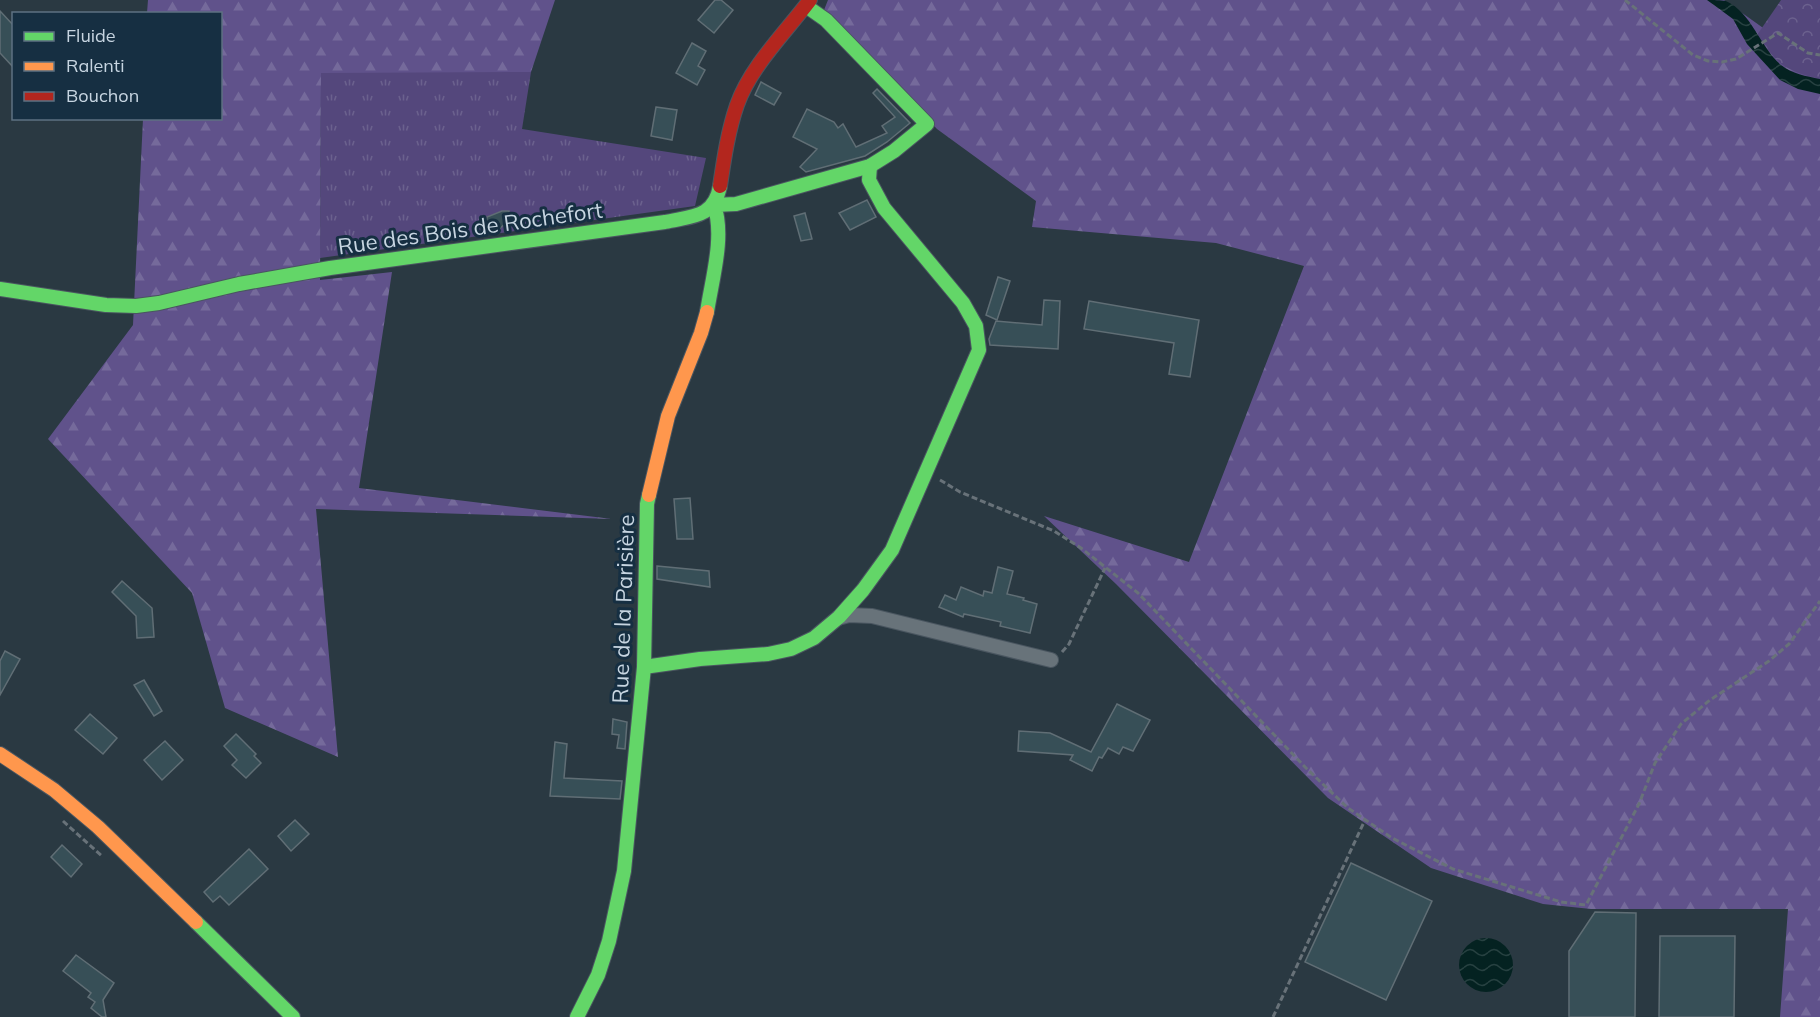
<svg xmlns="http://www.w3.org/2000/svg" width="1820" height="1017" font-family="Mulish,sans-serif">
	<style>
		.grass { fill: url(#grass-tufts) }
		.forest { fill: url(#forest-firs) }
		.park { fill: url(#park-crowns) }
		.water { fill: url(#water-waves) }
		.building { fill: #374f57; stroke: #606e75; stroke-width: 1.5 }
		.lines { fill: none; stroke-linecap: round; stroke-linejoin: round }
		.street-casing { stroke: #4a5660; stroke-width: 16 }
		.fast-casing { stroke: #4a5660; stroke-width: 16 }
		.slow-casing { stroke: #4a5660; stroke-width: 16 }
		.jam-casing { stroke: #4a5660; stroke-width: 16 }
		.path { stroke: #687279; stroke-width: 3; stroke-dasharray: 6 3; stroke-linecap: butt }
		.street { stroke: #68737a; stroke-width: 14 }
		.fast { stroke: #63d668; stroke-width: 14 }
		.slow { stroke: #ff974d; stroke-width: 14 }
		.jam { stroke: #b3261e; stroke-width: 14 }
		.labels { text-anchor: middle; stroke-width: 6; stroke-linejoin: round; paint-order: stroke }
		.street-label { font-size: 22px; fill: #c7d5e1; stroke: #162f42 }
	</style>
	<defs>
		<pattern id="grass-tufts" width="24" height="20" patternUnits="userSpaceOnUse" patternTransform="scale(1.5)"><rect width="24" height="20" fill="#54477c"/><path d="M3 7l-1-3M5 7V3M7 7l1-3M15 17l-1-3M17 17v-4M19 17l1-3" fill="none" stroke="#6b618e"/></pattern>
		<pattern id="forest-firs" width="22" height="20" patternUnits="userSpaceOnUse" patternTransform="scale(1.5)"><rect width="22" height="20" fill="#60528b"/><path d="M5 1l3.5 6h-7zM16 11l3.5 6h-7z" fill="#756a9b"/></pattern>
		<pattern id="park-crowns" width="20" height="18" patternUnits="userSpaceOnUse" patternTransform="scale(1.5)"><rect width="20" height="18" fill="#54477c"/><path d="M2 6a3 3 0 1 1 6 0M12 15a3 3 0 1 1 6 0" fill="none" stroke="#6b618e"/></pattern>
		<pattern id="water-waves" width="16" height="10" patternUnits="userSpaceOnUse" patternTransform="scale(1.5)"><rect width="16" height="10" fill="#042221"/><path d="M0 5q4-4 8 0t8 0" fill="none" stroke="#274141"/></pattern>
	</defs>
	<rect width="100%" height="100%" fill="#2a3942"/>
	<polygon class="grass" points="321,72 531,72 522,129 706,158 695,206 320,258"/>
	<g class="forest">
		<polygon points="148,0 555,0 531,72 321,73 320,280 392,272 359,488 612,519 316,509 338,757 225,708 192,593 48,439 133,325 143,119 220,118 220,14 147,13"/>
		<polygon points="828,0 1724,0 1812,63 1820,63 1820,1017 1780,1017 1788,909 1591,909 1543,904 1431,868 1328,798 1116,584 1044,516 1189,562 1304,266 1216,243 1032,227 1036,201 937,129 824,10"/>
	</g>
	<path class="park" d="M1781,0H1820V79C1785,71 1777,64 1757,35Z"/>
	<g class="water">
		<path d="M1707,0C1713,0 1721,0 1726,1C1752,13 1760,47 1781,65C1792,74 1806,76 1820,79V94L1798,89L1780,80L1747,44L1733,19Z"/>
		<circle cx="1486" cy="965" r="27"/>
	</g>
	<g class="building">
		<polygon points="715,0 721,0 733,10 714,33 698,20"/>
		<polygon points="0,11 14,26 14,68 0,53"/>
		<polygon points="692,43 706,51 698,66 705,70 697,85 676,73"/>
		<polygon points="761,82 781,93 774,105 755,95"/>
		<polygon points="877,89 910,123 887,142 865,156 806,172 800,167 817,149 793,137 807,109 834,122 838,128 843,124 856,147 887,133 882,126 895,117 873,93"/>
		<polygon points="656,107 677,110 672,140 651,136"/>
		<polygon points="867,200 876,217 850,230 839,213"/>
		<polygon points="502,211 509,211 508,223 505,224 497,231 490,230 486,224 487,217"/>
		<polygon points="805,213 812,239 801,241 794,216"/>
		<polygon points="998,277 1010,281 997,320 986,315"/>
		<polygon points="1044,300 1060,301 1058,349 990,345 989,339 996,321 1042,325"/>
		<polygon points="1089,301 1199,320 1190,377 1169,374 1174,343 1084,329"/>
		<polygon points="690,498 693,539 677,539 674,499"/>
		<polygon points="657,566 709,571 710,587 657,579"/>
		<polygon points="998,567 1013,571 1007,594 1024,598 1023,600 1037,604 1030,633 1000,626 1001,622 964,614 963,617 939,607 945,595 956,600 961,587 983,596 984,591 992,593"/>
		<polygon points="122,581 152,608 154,637 137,638 136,616 112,592"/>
		<polygon points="5,651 20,659 0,695 0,661"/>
		<polygon points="144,680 162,711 154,716 134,685"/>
		<polygon points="1117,704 1150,720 1133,751 1123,747 1119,754 1108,748 1102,758 1099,757 1092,771 1070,760 1073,755 1018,751 1019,731 1050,733 1091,752"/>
		<polygon points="90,714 117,738 103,754 75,730"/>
		<polygon points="613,719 627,722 625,749 617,748 619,735 612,734"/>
		<polygon points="236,734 256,754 254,756 261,763 246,778 232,765 237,760 224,746"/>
		<polygon points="165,741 183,760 162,780 144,760"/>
		<polygon points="555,742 567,744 564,778 622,781 620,799 550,796"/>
		<polygon points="295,820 309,834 291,851 278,836"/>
		<polygon points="62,845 82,864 71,877 51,857"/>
		<polygon points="249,849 268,869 229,905 220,896 213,902 204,892"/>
		<polygon points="1351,863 1432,901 1386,1000 1305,962"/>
		<polygon points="1595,912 1636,913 1635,1017 1569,1017 1569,951"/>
		<polygon points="1660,936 1735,936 1734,1017 1659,1017"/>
		<polygon points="76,955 114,983 103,1000 106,1017 102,1017 91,1008 95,1002 88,997 91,993 63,971"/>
	</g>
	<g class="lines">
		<defs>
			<polyline id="street" points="838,618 849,615 872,616 1051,660"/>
			<g id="fast">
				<path d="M0,289L106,305L136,306L159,303L239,284L330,268L665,222C692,216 714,218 720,186"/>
				<path d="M707,312C712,279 725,236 714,205L736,204L870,166L894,151L927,124L826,20L806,6"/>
				<polyline points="644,667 700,659 768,654 791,649 814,638 839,617 863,590 892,550 979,350 976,326 963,303 884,208 869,180 870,166"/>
				<polyline points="196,922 293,1017"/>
				<polyline points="577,1017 598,975 609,941 624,871 644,667 647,504 649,495"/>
			</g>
			<g id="slow">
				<polyline points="649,495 668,416 701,333 707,312"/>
				<polyline points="0,754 54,790 98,827 196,922"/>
			</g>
			<path id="jam" d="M720,186C724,159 728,131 737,105C751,66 785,33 810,0"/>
		</defs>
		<use href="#street" class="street-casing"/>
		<use href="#fast" class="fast-casing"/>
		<use href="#slow" class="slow-casing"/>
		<use href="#jam" class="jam-casing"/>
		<g class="path">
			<polyline points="1625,0 1693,55 1708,61 1722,62 1736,59 1778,33 1808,53 1820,55"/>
			<polyline points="940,480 960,492 1054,531 1081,548 1138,593 1306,768 1348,808 1392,838 1453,869 1561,902 1586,905 1639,804 1655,763 1681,724 1710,700 1769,661 1789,644 1820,601"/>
			<polyline points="1062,652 1069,644 1105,568"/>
			<polyline points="63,821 103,857"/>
			<polyline points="1273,1017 1365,820"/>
		</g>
		<use href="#street" class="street"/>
		<use href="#fast" class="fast"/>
		<use href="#slow" class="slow"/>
		<use href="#jam" class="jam"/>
	</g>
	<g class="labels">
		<g class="street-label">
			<text transform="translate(470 228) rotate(-8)" y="8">Rue des Bois de Rochefort</text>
			<text transform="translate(623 609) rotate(-88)" y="8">Rue de la Parisière</text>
		</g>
	</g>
	<rect x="12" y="12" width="210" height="108" fill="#162f42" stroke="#5d7182" stroke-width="1.5"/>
	<rect x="24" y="32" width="30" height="9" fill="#63d668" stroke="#5d7182" stroke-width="1.5"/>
	<text x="66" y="42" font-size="18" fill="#c7d5e1">Fluide</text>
	<rect x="24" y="62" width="30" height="9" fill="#ff974d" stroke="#5d7182" stroke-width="1.5"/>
	<text x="66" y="72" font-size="18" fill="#c7d5e1">Ralenti</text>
	<rect x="24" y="92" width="30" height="9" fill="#b3261e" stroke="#5d7182" stroke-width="1.5"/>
	<text x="66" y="102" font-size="18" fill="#c7d5e1">Bouchon</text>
</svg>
